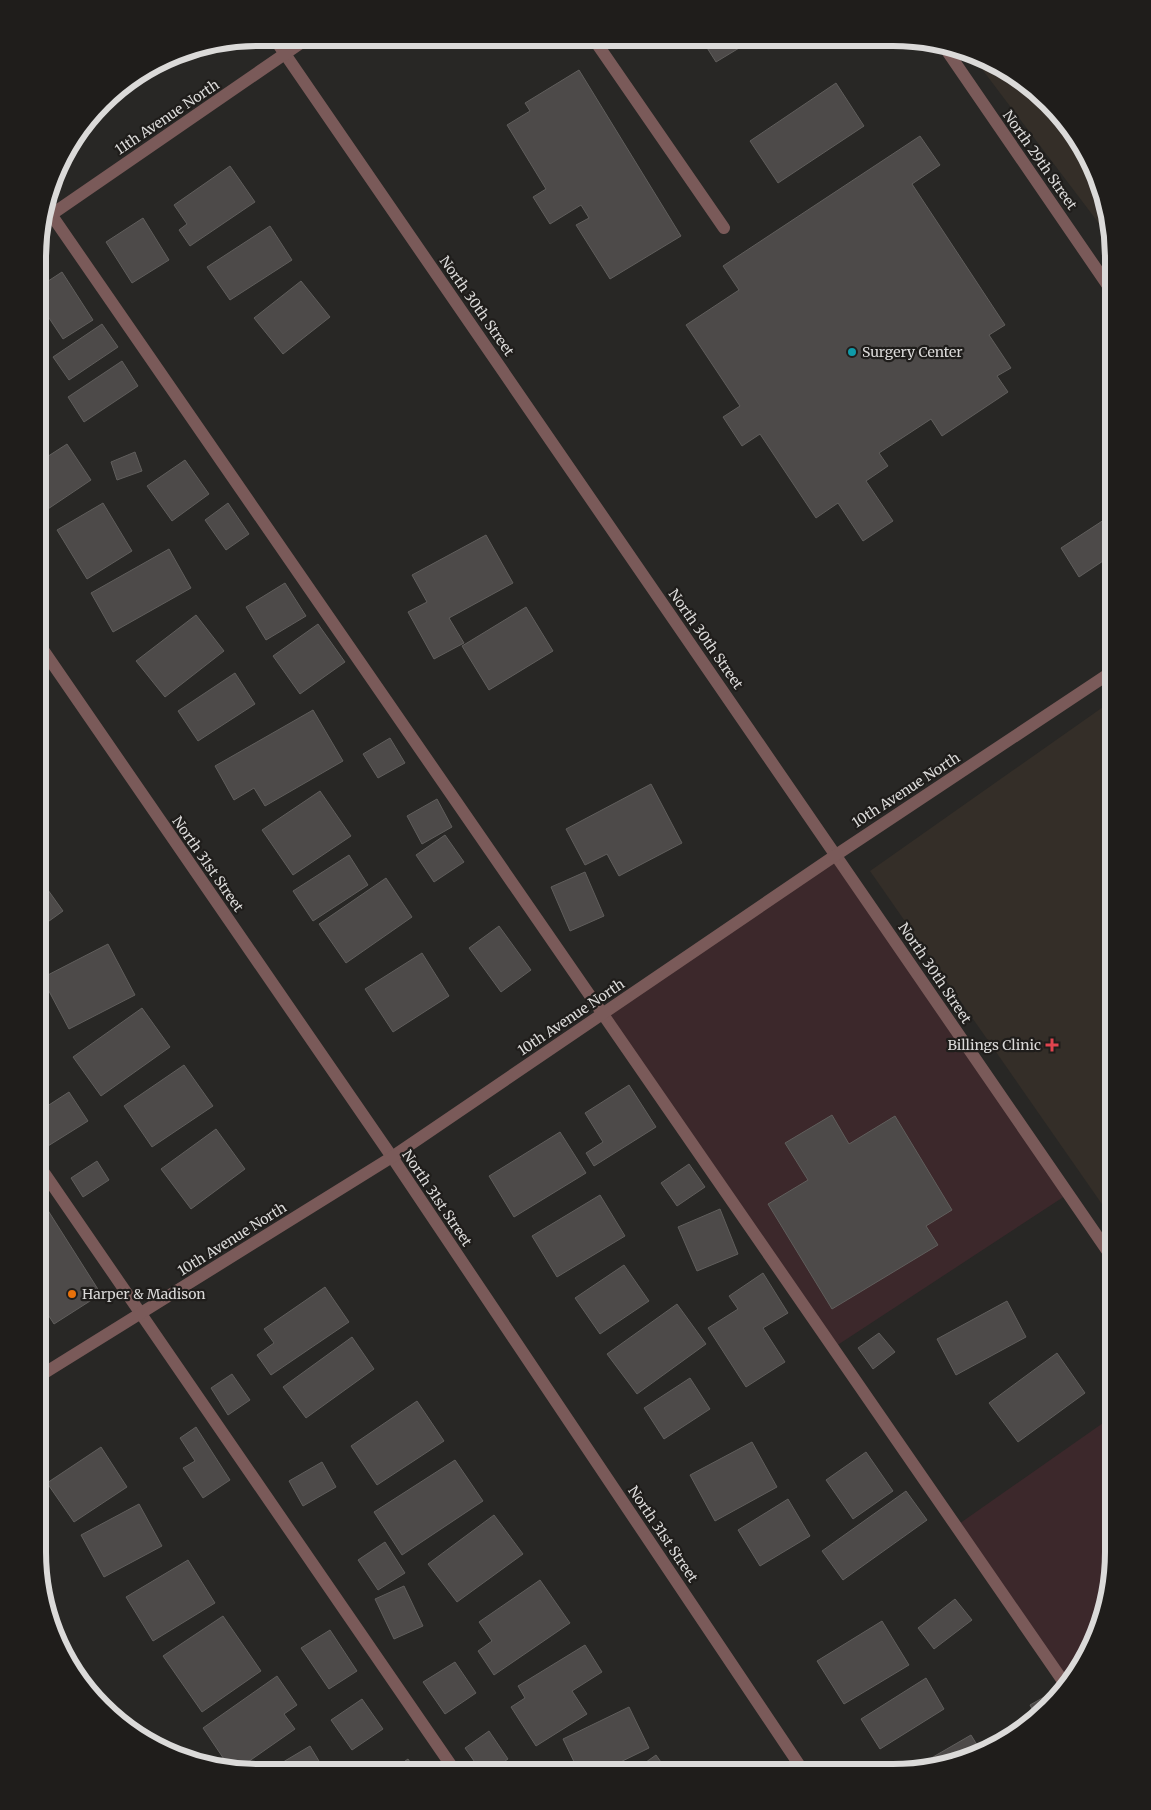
<svg xmlns="http://www.w3.org/2000/svg" width="1151" height="1810" font-family="Merriweather,serif">
	<style>
		.commercial { fill: #3c282b }
		.built { fill: #342e28 }
		.building { fill: #4d4a49; stroke: #605e5c }
		.lines { fill: none; stroke-linecap: round; stroke-linejoin: round }
		.minor { stroke: #7a5a59; stroke-width: 12 }
		.culture-dot { fill: #0f9aa8; stroke: #1f1d1b; stroke-width: 2 }
		.health-dot { fill: #e0444e; stroke: #1f1d1b; stroke-width: 2 }
		.food-dot { fill: #e8710a; stroke: #1f1d1b; stroke-width: 2 }
		.labels { text-anchor: middle; stroke-width: 4.5; stroke-linejoin: round; paint-order: stroke }
		.street-label { font-size: 14px; fill: #dbdad9; stroke: #1f1d1b }
		.poi-label { font-size: 14px; fill: #dbdad9; stroke: #1f1d1b; text-anchor: start }
		.rim { fill: none; stroke: #dbdad9; stroke-width: 6 }
	</style>
	<rect width="100%" height="100%" fill="#282725"/>
	<g class="commercial">
		<polygon points="836,855 1068,1194 833,1348 602,1014"/>
		<polygon points="1113,1416 1113,1567 1097,1636 1068,1686 956,1526"/>
	</g>
	<g class="built">
		<polygon points="969,52 977,54 1027,83 1068,124 1097,173 1110,238"/>
		<polygon points="1113,700 1113,1220 870,871"/>
	</g>
	<g class="building">
		<polygon points="712,39 754,39 716,62 704,43"/>
		<polygon points="579,70 681,236 610,279 576,225 589,218 581,205 550,224 533,197 546,189 507,125 530,111 525,103"/>
		<polygon points="836,83 864,126 778,183 750,141"/>
		<polygon points="920,136 940,165 912,184 1005,325 989,335 1011,368 997,376 1008,392 942,436 931,419 879,453 888,466 866,481 893,521 863,541 838,503 816,518 760,434 742,446 723,417 740,406 686,325 739,290 723,266"/>
		<polygon points="230,166 255,202 190,246 179,230 187,224 174,205"/>
		<polygon points="143,218 169,260 132,283 106,242"/>
		<polygon points="270,226 292,260 230,300 207,267"/>
		<polygon points="62,272 93,320 63,339 39,303 39,287"/>
		<polygon points="301,281 330,317 283,354 254,318"/>
		<polygon points="102,324 118,347 69,380 53,357"/>
		<polygon points="122,361 138,386 84,422 68,397"/>
		<polygon points="39,413 47,426 39,431"/>
		<polygon points="67,444 91,480 42,513 39,509 39,462"/>
		<polygon points="135,452 142,471 117,480 111,462"/>
		<polygon points="185,460 209,494 172,521 147,486"/>
		<polygon points="103,503 132,551 87,579 57,530"/>
		<polygon points="228,503 249,534 226,550 205,520"/>
		<polygon points="1113,514 1113,570 1106,559 1079,577 1061,548"/>
		<polygon points="486,535 513,583 449,618 464,643 434,659 408,612 427,602 412,575"/>
		<polygon points="169,549 191,588 113,632 91,593"/>
		<polygon points="285,583 306,616 266,640 246,607"/>
		<polygon points="526,607 553,651 489,690 462,646"/>
		<polygon points="196,615 224,651 165,697 136,661"/>
		<polygon points="318,624 345,662 300,694 273,656"/>
		<polygon points="235,673 255,704 198,741 178,711"/>
		<polygon points="313,710 343,761 265,806 254,788 234,800 215,766"/>
		<polygon points="390,738 405,763 378,778 363,754"/>
		<polygon points="651,784 682,843 619,876 607,854 585,865 566,829"/>
		<polygon points="320,791 351,836 293,875 262,830"/>
		<polygon points="437,799 452,827 422,844 407,816"/>
		<polygon points="445,835 464,862 434,882 416,855"/>
		<polygon points="349,855 368,885 313,921 293,891"/>
		<polygon points="585,872 604,916 570,931 551,887"/>
		<polygon points="38,876 63,911 38,929"/>
		<polygon points="386,878 412,917 346,963 319,924"/>
		<polygon points="499,926 531,970 501,992 469,948"/>
		<polygon points="108,944 135,995 69,1029 42,978"/>
		<polygon points="422,953 449,996 393,1032 365,989"/>
		<polygon points="142,1008 170,1047 101,1096 73,1057"/>
		<polygon points="184,1065 213,1106 152,1147 124,1106"/>
		<polygon points="629,1085 656,1127 594,1166 586,1153 603,1142 585,1113"/>
		<polygon points="69,1092 88,1121 48,1146 38,1130 38,1112"/>
		<polygon points="832,1115 849,1144 895,1116 952,1210 926,1226 938,1245 832,1309 768,1204 808,1180 785,1143"/>
		<polygon points="216,1129 245,1169 191,1209 161,1169"/>
		<polygon points="560,1132 586,1173 514,1217 489,1176"/>
		<polygon points="97,1161 109,1180 83,1197 71,1178"/>
		<polygon points="689,1164 705,1187 677,1206 661,1183"/>
		<polygon points="600,1195 625,1236 557,1277 532,1236"/>
		<polygon points="42,1201 101,1294 54,1324 38,1299 38,1204"/>
		<polygon points="720,1209 738,1254 697,1271 678,1227"/>
		<polygon points="624,1265 649,1301 600,1334 575,1298"/>
		<polygon points="763,1273 788,1313 763,1328 785,1362 746,1387 708,1328 738,1309 729,1296"/>
		<polygon points="325,1287 349,1322 271,1375 257,1355 274,1343 264,1329"/>
		<polygon points="1007,1301 1026,1337 956,1375 937,1339"/>
		<polygon points="677,1304 706,1344 637,1394 607,1354"/>
		<polygon points="879,1333 895,1352 873,1369 858,1348"/>
		<polygon points="352,1337 374,1369 306,1418 283,1387"/>
		<polygon points="1057,1353 1085,1393 1018,1442 989,1403"/>
		<polygon points="232,1374 250,1400 228,1415 211,1388"/>
		<polygon points="690,1378 710,1409 664,1439 644,1408"/>
		<polygon points="417,1401 444,1441 377,1485 351,1446"/>
		<polygon points="196,1427 230,1480 203,1498 183,1468 195,1461 180,1438"/>
		<polygon points="752,1442 777,1487 715,1521 690,1475"/>
		<polygon points="101,1447 127,1487 74,1522 47,1483"/>
		<polygon points="866,1452 893,1491 853,1519 826,1480"/>
		<polygon points="455,1460 483,1501 402,1555 374,1512"/>
		<polygon points="322,1462 336,1487 303,1506 289,1481"/>
		<polygon points="906,1491 927,1520 843,1580 822,1551"/>
		<polygon points="788,1499 810,1536 760,1566 738,1530"/>
		<polygon points="139,1504 162,1546 104,1577 81,1535"/>
		<polygon points="494,1515 523,1554 457,1602 428,1564"/>
		<polygon points="385,1542 405,1573 378,1590 358,1560"/>
		<polygon points="188,1560 215,1603 153,1641 126,1597"/>
		<polygon points="540,1580 570,1623 494,1675 478,1651 492,1641 479,1622"/>
		<polygon points="404,1586 423,1626 394,1639 375,1599"/>
		<polygon points="955,1599 972,1620 934,1649 918,1628"/>
		<polygon points="223,1616 261,1671 202,1712 163,1656"/>
		<polygon points="882,1621 909,1665 844,1704 817,1661"/>
		<polygon points="330,1630 357,1671 329,1689 301,1648"/>
		<polygon points="585,1645 602,1672 572,1691 587,1714 536,1746 511,1707 525,1698 518,1686"/>
		<polygon points="455,1662 476,1693 445,1714 423,1682"/>
		<polygon points="277,1676 297,1705 284,1714 295,1729 235,1771 232,1771 203,1728"/>
		<polygon points="926,1678 944,1709 880,1749 861,1719"/>
		<polygon points="1053,1692 1056,1698 1037,1718 1030,1705"/>
		<polygon points="362,1699 383,1729 352,1750 331,1720"/>
		<polygon points="629,1707 649,1748 600,1772 579,1772 563,1739"/>
		<polygon points="489,1731 508,1759 491,1771 481,1771 465,1748"/>
		<polygon points="971,1735 982,1753 978,1756 914,1768"/>
		<polygon points="310,1746 325,1771 268,1771"/>
		<polygon points="656,1755 668,1772 632,1772"/>
		<polygon points="408,1759 416,1771 391,1771"/>
		<polygon points="517,1762 524,1771 504,1771"/>
	</g>
	<g class="lines">
		<g class="minor">
			<polyline points="274,38 1113,1259"/>
			<polyline points="593,38 724,228"/>
			<polyline points="943,45 1113,293"/>
			<polyline points="46,207 1067,1687"/>
			<polyline points="42,221 308,38"/>
			<polyline points="39,644 392,1157 804,1772"/>
			<polyline points="38,1164 455,1771"/>
			<polyline points="38,1377 392,1157 836,855 1113,671"/>
		</g>
	</g>
	<circle class="culture-dot" cx="852" cy="352" r="5"/>
	<path class="health-dot" d="M1049.5 1037.5h5v5h5v5h-5v5h-5v-5h-5v-5h5z"/>
	<circle class="food-dot" cx="72" cy="1294" r="5"/>
	<g class="labels">
		<g class="street-label">
			<text transform="translate(167 117) rotate(-34)" y="5">11th Avenue North</text>
			<text transform="translate(1040 160) rotate(55)" y="5">North 29th Street</text>
			<text transform="translate(477 306) rotate(55)" y="5">North 30th Street</text>
			<text transform="translate(706 639) rotate(55)" y="5">North 30th Street</text>
			<text transform="translate(906 790) rotate(-33)" y="5">10th Avenue North</text>
			<text transform="translate(208 864) rotate(55)" y="5">North 31st Street</text>
			<text transform="translate(935 973) rotate(56)" y="5">North 30th Street</text>
			<text transform="translate(571 1017) rotate(-34)" y="5">10th Avenue North</text>
			<text transform="translate(437 1198) rotate(56)" y="5">North 31st Street</text>
			<text transform="translate(232 1239) rotate(-32)" y="5">10th Avenue North</text>
			<text transform="translate(663 1534) rotate(56)" y="5">North 31st Street</text>
		</g>
		<g class="poi-label">
			<text x="862" y="357">Surgery Center</text>
			<text x="1041" y="1050" text-anchor="end">Billings Clinic</text>
			<text x="82" y="1299">Harper &amp; Madison</text>
		</g>
	</g>
	<path d="M0 0H1151V1810H0ZM258 46H893A212 212 0 0 1 1105 258V1552A212 212 0 0 1 893 1764H258A212 212 0 0 1 46 1552V258A212 212 0 0 1 258 46Z" fill="#1f1d1b" fill-rule="evenodd"/>
	<path class="rim" d="M258 46H893A212 212 0 0 1 1105 258V1552A212 212 0 0 1 893 1764H258A212 212 0 0 1 46 1552V258A212 212 0 0 1 258 46Z"/>
</svg>
